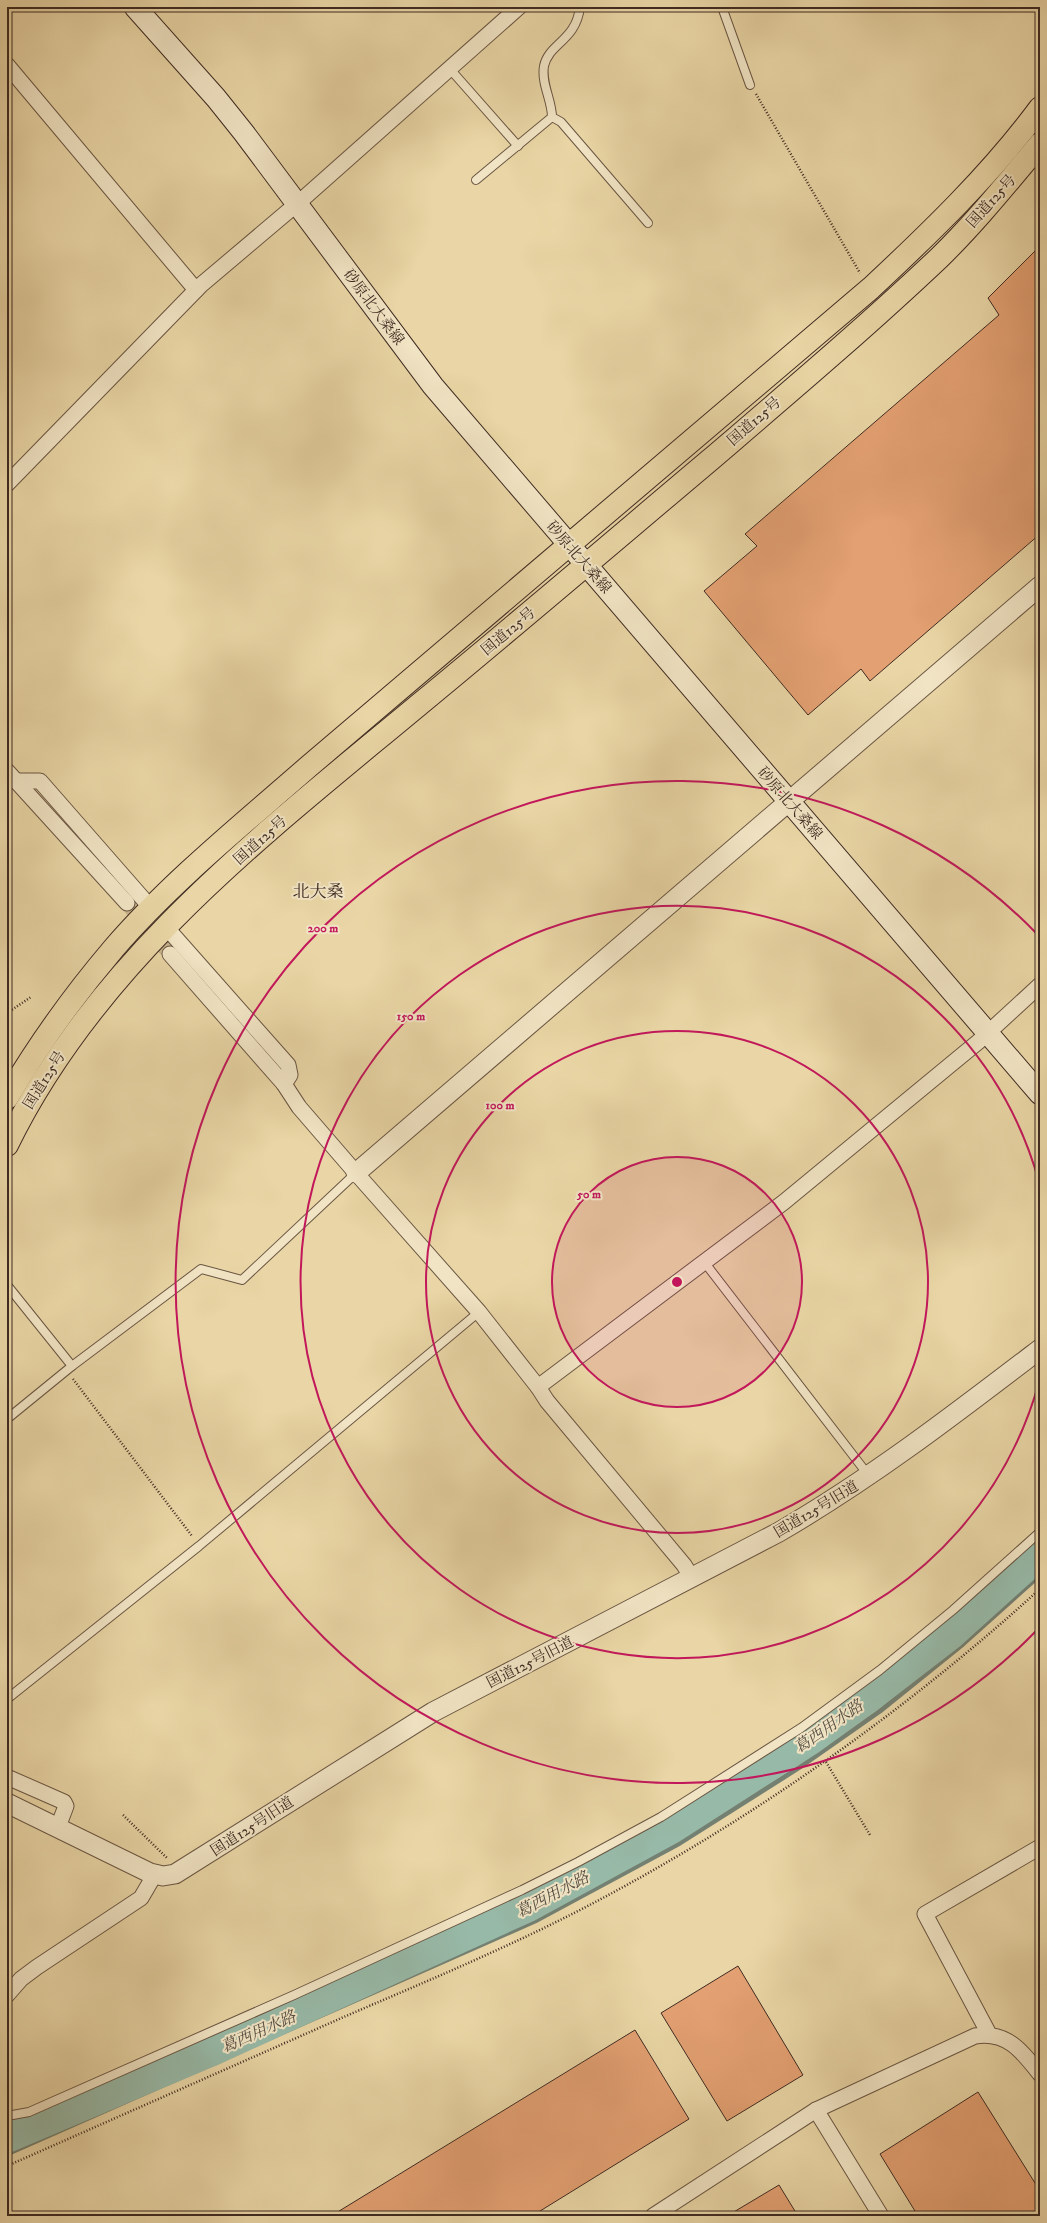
<svg xmlns="http://www.w3.org/2000/svg" width="1047" height="2223" font-family="'IM FELL DW Pica','Noto Serif JP',serif">
	<style>
		.lines { fill: none; stroke-linecap: round; stroke-linejoin: round }
		.stream { stroke: #748072; stroke-width: 5 }
		.river { stroke: #97b9a7; stroke-width: 30 }
		.building { fill: #e3a072; stroke: #3f2b22 }
		.minor-tunnel { stroke: #c7b38b; stroke-width: 15; stroke-dasharray: 15 8; stroke-linecap: butt }
		.service-casing { stroke: #6a5643; stroke-width: 10 }
		.minor-casing { stroke: #6a5643; stroke-width: 17 }
		.tertiary-casing { stroke: #6a5643; stroke-width: 21 }
		.secondary-casing { stroke: #3f2b22; stroke-width: 23 }
		.trunk-casing { stroke: #3f2b22; stroke-width: 24 }
		.path { stroke: #3f2b22; stroke-width: 2.5; stroke-dasharray: 1 2; stroke-linecap: butt }
		.service { stroke: #f1e4c4; stroke-width: 8 }
		.minor { stroke: #f1e4c4; stroke-width: 15 }
		.tertiary { stroke: #f1e4c4; stroke-width: 19 }
		.secondary { stroke: #f1e4c4; stroke-width: 21 }
		.trunk { stroke: #e9d5a5; stroke-width: 22 }
		.ring { fill: none; stroke: #c2185b; stroke-width: 2 }
		.labels { text-anchor: middle; stroke-width: 4; stroke-linejoin: round; paint-order: stroke }
		.street-label { font-size: 15px; fill: #3f2b22; stroke: #f1e4c4 }
		.water-label { font-size: 16px; font-style: italic; fill: #554e43; stroke: #f1e4c4 }
		.quarter-label { font-size: 17px; fill: #3f2b22; stroke: #f1e4c4 }
		.centre { fill: #c2185b; stroke: #f1e4c4; stroke-width: 2 }
		.ring-label { font-size: 12px; text-anchor: middle; font-weight: bold; fill: #c2185b; stroke: #f1e4c4; stroke-width: 4; stroke-linejoin: round; paint-order: stroke }
	</style>
	<rect width="100%" height="100%" fill="#e9d5a5"/>
	<filter id="stains"><feTurbulence type="fractalNoise" baseFrequency=".005" numOctaves="4"/><feColorMatrix values="0 0 0 0 .2 0 0 0 0 .09 0 0 0 0 .02 0 0 0 .5 -.17"/></filter>
	<radialGradient id="worn" r=".72"><stop offset=".6" stop-color="#630" stop-opacity="0"/><stop offset="1" stop-color="#630" stop-opacity=".3"/></radialGradient>
	<g class="lines">
		<polyline class="stream" points="7,2154 535,1921 680,1843 800,1767 880,1711 963,1644 1040,1575"/>
		<polyline class="river" points="7,2138 210,2052 528,1907 671,1829 810,1740 867,1699 950,1635 1040,1554"/>
	</g>
	<g class="building">
		<polygon points="1040,246 1040,534 870,681 861,669 808,715 704,591 757,546 745,534 999,315 988,298"/>
		<polygon points="738,1966 803,2075 727,2121 661,2013"/>
		<polygon points="635,2030 689,2119 532,2216 331,2216"/>
		<polygon points="978,2092 1040,2191 1040,2216 918,2216 880,2154"/>
		<polygon points="779,2185 798,2216 727,2216"/>
	</g>
	<g class="lines">
		<polyline class="minor-tunnel" points="127,903 170,954"/>
		<defs>
			<g id="service">
				<polyline points="722,7 750,85"/>
				<polyline points="450,69 518,146"/>
				<polyline points="552,117 561,122 648,223"/>
				<path d="M476,180L552,117C552,100 541,84 544,66C549,43 576,41 580,7"/>
				<polyline points="705,1263 869,1476"/>
				<polyline points="7,1285 72,1366"/>
				<polyline points="7,1419 72,1366 201,1269 242,1280 356,1173"/>
				<polyline points="7,1699 199,1546 479,1312"/>
				<polyline points="7,2116 29,2112 294,1995 522,1890 578,1862 661,1817 801,1728 880,1670 953,1610 1040,1532"/>
			</g>
			<g id="minor">
				<polyline points="7,65 196,290"/>
				<polyline points="7,484 201,285 305,197 519,7"/>
				<polyline points="7,771 127,903"/>
				<polyline points="16,781 40,781 152,909"/>
				<polyline points="165,926 288,1065 290,1075 284,1084"/>
				<polyline points="170,954 284,1084 299,1107 356,1173 479,1312 538,1387 547,1401 684,1565 692,1578"/>
				<polyline points="538,1387 784,1202 978,1042 1040,985"/>
				<polyline points="7,1777 64,1802 66,1806 58,1827"/>
				<polyline points="7,1995 21,1979 37,1967 141,1898 155,1874"/>
				<polyline points="989,2034 925,1914 1040,1847"/>
				<polyline points="816,2110 881,2216"/>
				<path d="M653,2216L816,2110L975,2036C1007,2031 1022,2051 1040,2074"/>
			</g>
			<g id="tertiary">
				<polyline points="356,1173 1040,586"/>
				<path d="M7,1803L150,1873L163,1876L175,1874L433,1712L779,1532C872,1478 955,1414 1040,1349"/>
			</g>
			<polyline id="secondary" points="135,7 216,98 244,133 433,386 1040,1094"/>
			<g id="trunk">
				<path d="M7,1098C38,1045 74,995 114,948C171,882 243,824 308,767L871,288C931,232 991,174 1040,108"/>
				<path d="M7,1145C97,960 266,832 421,703C518,623 614,541 710,460C787,394 865,328 939,258C975,223 1007,183 1040,144"/>
			</g>
		</defs>
		<use href="#service" class="service-casing"/>
		<use href="#minor" class="minor-casing"/>
		<use href="#tertiary" class="tertiary-casing"/>
		<use href="#secondary" class="secondary-casing"/>
		<use href="#trunk" class="trunk-casing"/>
		<g class="path">
			<polyline points="756,94 860,273"/>
			<polyline points="7,1013 31,997"/>
			<polyline points="73,1379 192,1536"/>
			<polyline points="826,1762 870,1835"/>
			<polyline points="123,1815 167,1858"/>
			<path d="M7,2166C120,2116 233,2066 346,2016C425,1982 504,1949 580,1910C746,1824 901,1715 1040,1589"/>
		</g>
		<use href="#service" class="service"/>
		<use href="#minor" class="minor"/>
		<use href="#tertiary" class="tertiary"/>
		<use href="#secondary" class="secondary"/>
		<use href="#trunk" class="trunk"/>
	</g>
	<circle cx="677" cy="1282" r="125" fill="#c2185b" fill-opacity=".12"/>
	<g class="ring">
		<circle cx="677" cy="1282" r="125"/>
		<circle cx="677" cy="1282" r="251"/>
		<path d="M1039 1382A376 376 0 1 1 1039 1182"/>
		<path d="M1037 1630A501 501 0 1 1 1037 934"/>
	</g>
	<g class="labels">
		<g class="street-label">
			<text transform="translate(991 201) rotate(-48)" y="5">国道125号</text>
			<text transform="translate(374 307) rotate(53)" y="5">砂原北大桑線</text>
			<text transform="translate(754 421) rotate(-41)" y="5">国道125号</text>
			<text transform="translate(579 557) rotate(49)" y="5">砂原北大桑線</text>
			<text transform="translate(508 631) rotate(-40)" y="5">国道125号</text>
			<text transform="translate(790 803) rotate(49)" y="5">砂原北大桑線</text>
			<text transform="translate(260 840) rotate(-42)" y="5">国道125号</text>
			<text transform="translate(44 1080) rotate(-58)" y="5">国道125号</text>
			<text transform="translate(816 1509) rotate(-31)" y="5">国道125号旧道</text>
			<text transform="translate(530 1662) rotate(-27)" y="5">国道125号旧道</text>
			<text transform="translate(252 1826) rotate(-33)" y="5">国道125号旧道</text>
		</g>
		<g class="water-label">
			<text transform="translate(828 1726) rotate(-35)" y="6">葛西用水路</text>
			<text transform="translate(552 1894) rotate(-28)" y="6">葛西用水路</text>
			<text transform="translate(258 2031) rotate(-24)" y="6">葛西用水路</text>
		</g>
		<g class="quarter-label">
			<text x="318" y="897">北大桑</text>
		</g>
	</g>
	<circle cx="677" cy="1282" r="6" class="centre"/>
	<g class="ring-label">
		<text x="323" y="932">200 m</text>
		<text x="411" y="1020">150 m</text>
		<text x="500" y="1109">100 m</text>
		<text x="589" y="1198">50 m</text>
	</g>
	<rect width="1047" height="2223" fill="none" stroke="#e9d5a5" stroke-width="24"/>
	<rect x="8" y="8" width="1031" height="2207" fill="none" stroke="#3f2b22" stroke-width="2"/>
	<rect x="12" y="12" width="1023" height="2199" fill="none" stroke="#3f2b22"/>
	<rect width="100%" height="100%" filter="url(#stains)"/>
	<rect width="100%" height="100%" fill="url(#worn)"/>
</svg>
